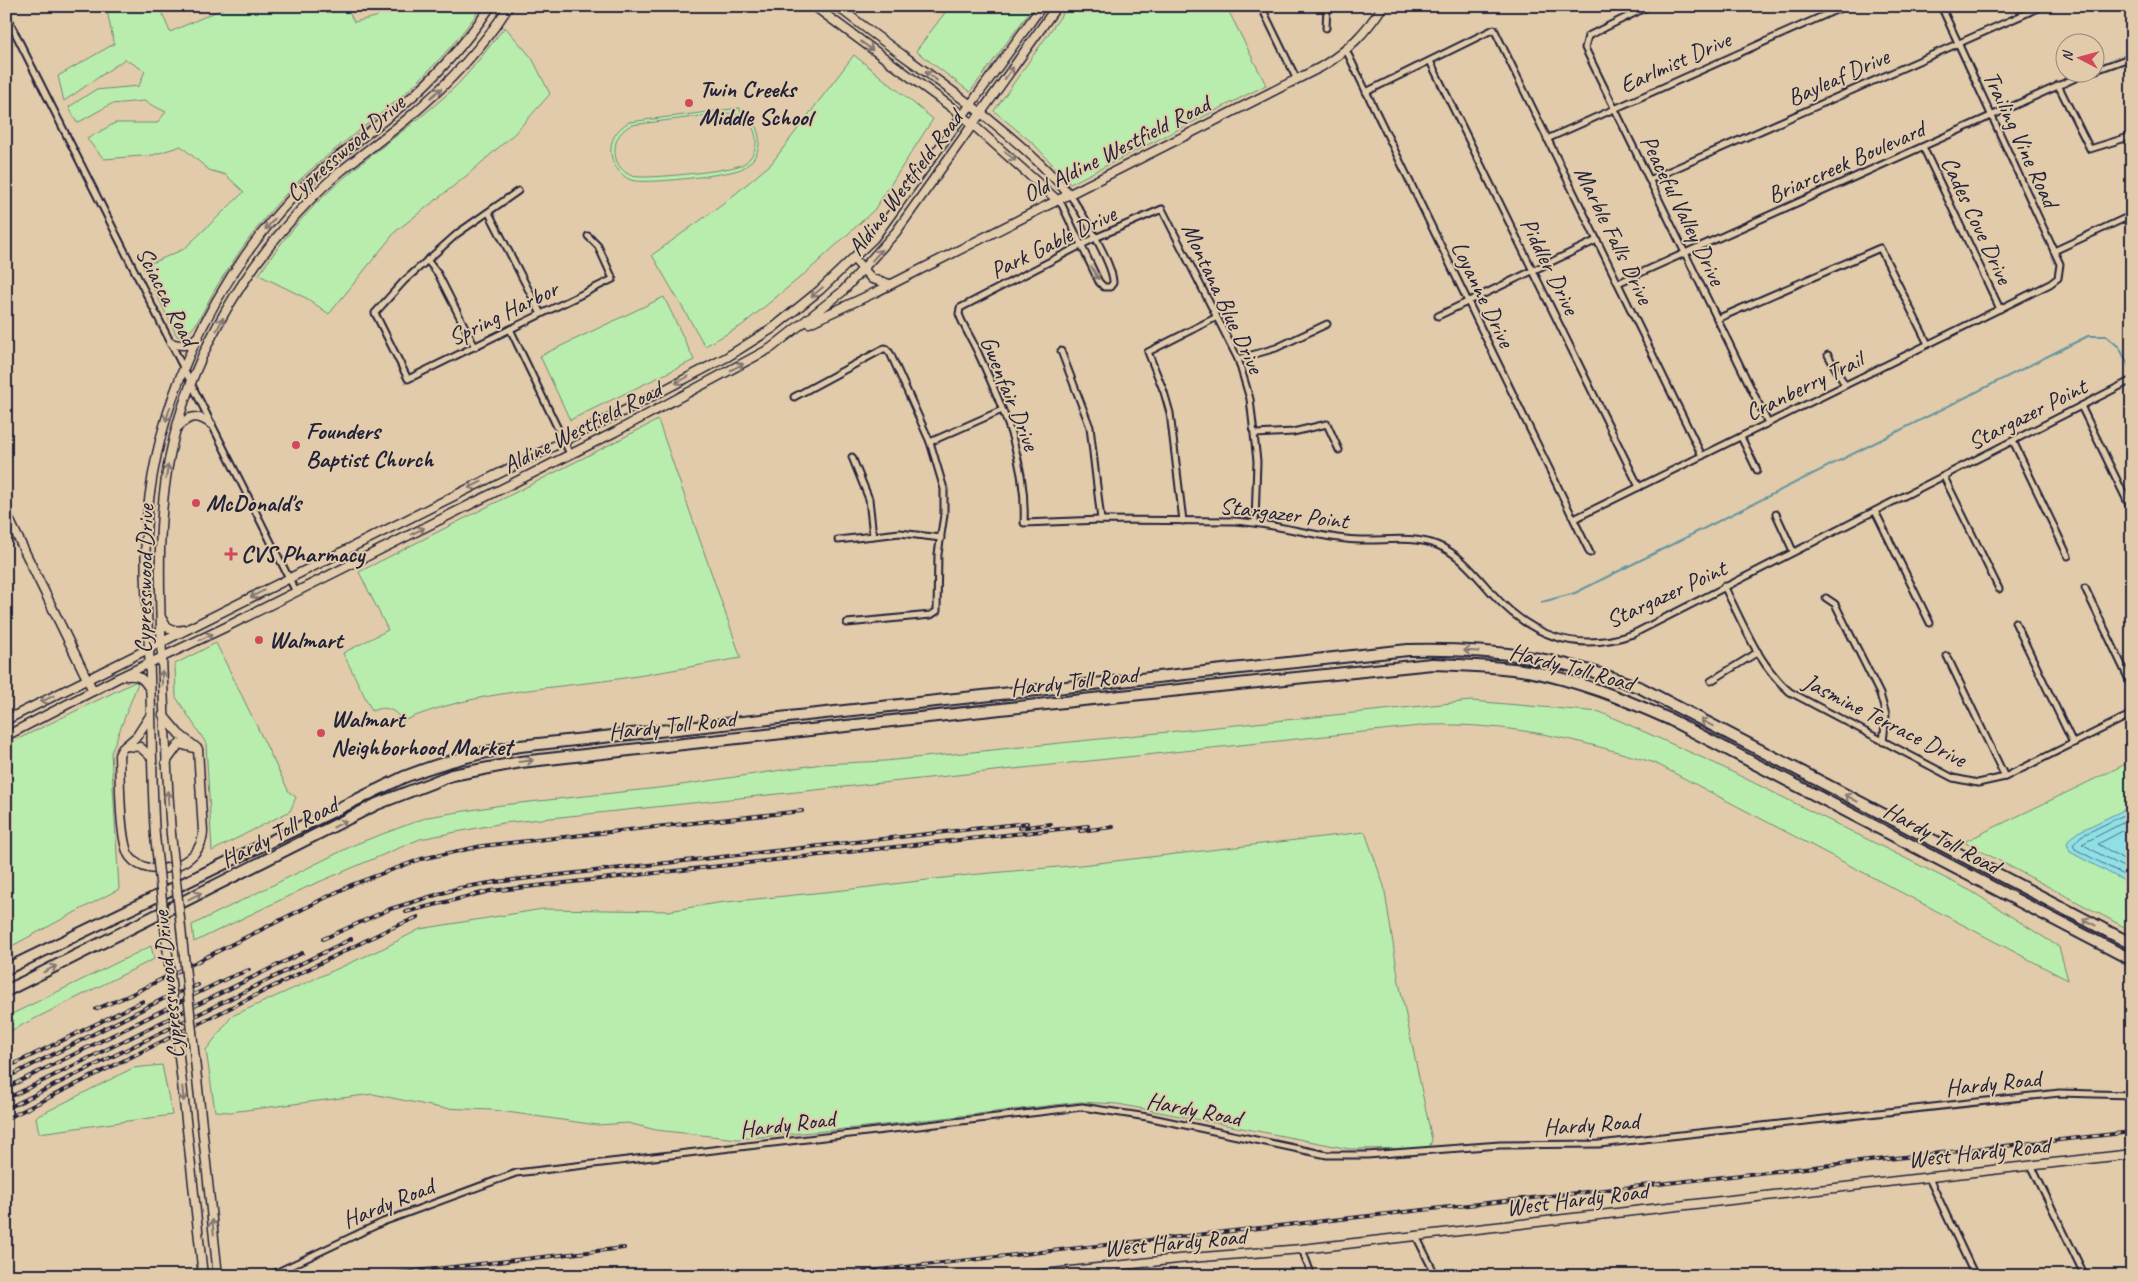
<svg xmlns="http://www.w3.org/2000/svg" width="2138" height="1282" font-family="Caveat,sans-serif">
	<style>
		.green { fill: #b9edad; stroke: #6e8874; fill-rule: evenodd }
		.water { fill: #8fe0e5; stroke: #6394a1 }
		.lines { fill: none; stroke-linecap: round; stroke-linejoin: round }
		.shore { stroke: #4e6e7f; stroke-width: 1 }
		.stream { stroke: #6394a1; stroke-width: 2 }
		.street-casing { stroke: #22223b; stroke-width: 9 }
		.secondary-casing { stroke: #22223b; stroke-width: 11 }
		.highway-casing { stroke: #22223b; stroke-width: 14 }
		.street { stroke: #e1cbaa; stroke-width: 5 }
		.secondary { stroke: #e1cbaa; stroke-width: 8 }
		.highway { stroke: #e1cbaa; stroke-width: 10 }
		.rail-casing { stroke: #22223b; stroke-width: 4 }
		.rail { stroke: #e1cbaa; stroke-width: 2; stroke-dasharray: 5.5; stroke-linecap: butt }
		.secondary-bridge-casing { stroke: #22223b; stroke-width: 11; stroke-linecap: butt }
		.secondary-bridge { stroke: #e1cbaa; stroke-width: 8 }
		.oneway { stroke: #827672 }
		.poi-dot { fill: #d1495b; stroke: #e1cbaa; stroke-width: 2 }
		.labels { text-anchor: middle; stroke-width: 4; stroke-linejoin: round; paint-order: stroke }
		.street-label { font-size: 24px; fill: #22223b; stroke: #e1cbaa }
		.poi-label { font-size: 24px; font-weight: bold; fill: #22223b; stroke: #e1cbaa; text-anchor: start }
	</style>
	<rect width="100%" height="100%" fill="#e1cbaa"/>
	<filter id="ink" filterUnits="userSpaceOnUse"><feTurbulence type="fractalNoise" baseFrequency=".02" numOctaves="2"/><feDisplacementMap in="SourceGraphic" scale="10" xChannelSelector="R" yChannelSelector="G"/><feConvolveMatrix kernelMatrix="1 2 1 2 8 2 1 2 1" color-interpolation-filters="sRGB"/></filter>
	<g filter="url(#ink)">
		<g class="green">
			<path d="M106,6H159L170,32L229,6H346L354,22L376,17L387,6H482C459,40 431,70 401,97C362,130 319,158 285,195C259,223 237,254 217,286C206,303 200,324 184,337L177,336L143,267L184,249L244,192L226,175L209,170L181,146L153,155L104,159L87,139L115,123H157L166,112L144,101L111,104L77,123L69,107L95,90L139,86L145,71L125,59L64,101L58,76L114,44Z"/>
			<polygon points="950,6 1034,6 970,92 916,51"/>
			<polygon points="1068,6 1226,6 1266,85 1070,184 1035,145 994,111"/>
			<path d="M505,27L532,58L550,94L515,133L465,177L396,231L329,314L308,299L259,275C278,245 302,217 327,193C366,156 412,127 451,91C471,72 487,49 505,27Z"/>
			<polygon points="854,55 933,119 874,210 809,270 741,326 705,346 652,255 722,205 771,164"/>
			<path d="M740,108V112C765,124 766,156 741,169C727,175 644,185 631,180C619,175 610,162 611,149C611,137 619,128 629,122ZM725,113C749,112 766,138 750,158C747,162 743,165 738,166C725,171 643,180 632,176C621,172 614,161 615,149C615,138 622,130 631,125Z"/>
			<polygon points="664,297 694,360 570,420 540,356"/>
			<path d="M658,420L741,658C698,665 654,674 611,680C541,689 468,693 403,721C394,709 386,705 372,711L343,653L388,630L359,572Z"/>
			<polygon points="216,643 289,792 296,797 290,811 212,851 206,743 176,697 175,664"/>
			<polygon points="139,680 111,753 119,889 6,949 6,745"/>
			<path d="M1471,701L1600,712L1714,763L1971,891L2059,947L2068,980L1655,763C1577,739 1511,723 1429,725L503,823L420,839L307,887L194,942L192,925L356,844L428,817L502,805L668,787L822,764L885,761Z"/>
			<polygon points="2132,761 2132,931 1964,842"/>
			<polygon points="1365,832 1384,886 1399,982 1432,1140 1429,1148 1350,1149 1118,1104 1080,1102 866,1127 738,1139 656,1130 628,1123 597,1125 493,1110 441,1108 373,1094 230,1112 215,1111 206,1050 232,1016 386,947 420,929 543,909 669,911 717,903 844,890 969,875 1081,865"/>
			<polygon points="151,946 154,959 6,1033 6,1017"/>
			<polygon points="162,1065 172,1115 39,1133 36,1117 133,1068"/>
		</g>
		<polygon class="water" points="2132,806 2132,885 2070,852 2067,844 2070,838 2078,832"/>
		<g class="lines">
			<g class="shore">
				<polyline points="2132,811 2081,836 2073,845 2075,849 2132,879"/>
				<polyline points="2132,818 2082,844 2132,872"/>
				<polyline points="2132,826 2098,844 2132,864"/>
			</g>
			<polyline class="stream" points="1542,602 1575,593 2088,336 2106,336 2119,347 2130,368"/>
			<defs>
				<g id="street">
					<polyline points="1261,6 1297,80"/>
					<polyline points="1649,6 1588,36 1585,48 1768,423"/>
					<polyline points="6,15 296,592"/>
					<polyline points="1326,28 1327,6"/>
					<polyline points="1346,50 1590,553"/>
					<polyline points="1430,61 1639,487"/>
					<polyline points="2096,70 2132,57"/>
					<polyline points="2058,85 2090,149 2132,136"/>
					<polyline points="1366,92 1494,29 1702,456"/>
					<polyline points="1547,139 1845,6"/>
					<polyline points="1923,147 2000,309"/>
					<polyline points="1649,180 2043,6"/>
					<polyline points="518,191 458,233 404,281 375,313 408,379 613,279 598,246 588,236"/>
					<path d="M1057,200L1062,205L1099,282L1104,287H1110L1113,283C1114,266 1080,208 1068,193"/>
					<polyline points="489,213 541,314"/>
					<polyline points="2054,251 2132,215"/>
					<polyline points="427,260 438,274 475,347"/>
					<polyline points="1618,283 2089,72"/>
					<polyline points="1438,316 1597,240"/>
					<polyline points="1717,319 1880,248 1928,344"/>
					<polyline points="510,329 570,454"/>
					<polyline points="1061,351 1090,427 1101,520"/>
					<polyline points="1828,355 1845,385"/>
					<polyline points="1238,359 1276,348 1327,324"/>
					<polyline points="794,397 885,348 890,353 930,442 944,489 944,515 938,554 937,611 931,615 847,623"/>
					<polyline points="2081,406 2132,511"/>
					<polyline points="1256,434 1293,432 1327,424 1339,450"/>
					<polyline points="1741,437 1757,470"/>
					<polyline points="2013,441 2068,556"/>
					<polyline points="930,442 1002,410"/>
					<polyline points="852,457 869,499 873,536"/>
					<polyline points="1944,477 1999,589"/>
					<polyline points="1875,511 1930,623"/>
					<polyline points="1776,514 1793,551"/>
					<polyline points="1574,519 2050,284 2058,278 2060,264 1941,6"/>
					<polyline points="1183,521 1170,413 1164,392 1148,352 1215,318"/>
					<path d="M1255,522L1257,461L1250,399L1238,359L1162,209L1095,238L960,308L959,314C964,328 973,341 979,355C1004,409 1027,463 1024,523L1101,520L1234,521C1272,523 1309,535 1346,539C1377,543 1408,534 1437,545C1460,554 1475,574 1491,592C1530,636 1576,654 1633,634L2132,380"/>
					<polyline points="838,540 900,533 941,538"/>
					<path d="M1724,586C1743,623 1758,665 1790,692L1953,778L1978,783L2005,777L2132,714"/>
					<polyline points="2085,588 2132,686"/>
					<polyline points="1826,598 1835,604 1880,694 1886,715 1883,742"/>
					<polyline points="2015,622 2073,743"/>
					<polyline points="1947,656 2005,777"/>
					<polyline points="1711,681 1758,652"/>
					<polyline points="2031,1165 2085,1276"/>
					<polyline points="1928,1176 1975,1276"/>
					<polyline points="1416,1236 1436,1276"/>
					<polyline points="1302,1249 1312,1276"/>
					<polyline points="1113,1266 1117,1276"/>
					<polyline points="269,1276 383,1222 516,1173 1082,1107 1147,1117 1327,1155 1367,1155 1500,1145 1599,1144 2059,1093 2132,1095"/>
				</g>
				<g id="secondary">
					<polyline points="814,6 962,115 1056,199"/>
					<path d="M837,6C915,68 1002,118 1068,193"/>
					<polyline points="854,259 872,279 890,284"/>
					<path d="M809,323L876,292L1321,67C1348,51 1366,32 1383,6"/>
					<path d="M171,343C181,346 189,347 196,338"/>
					<path d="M178,427C189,415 198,414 211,424"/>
					<polyline points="6,513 93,691"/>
					<path d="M162,619C167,629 172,632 184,630"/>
					<path d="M127,676C139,675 143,678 149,688"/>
					<path d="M150,716L137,736L122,749L119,755C120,776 119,843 130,857C149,881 202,867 203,832L198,749L179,734L163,715"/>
					<polyline points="6,720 618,414 727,357 773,328 820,290 874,238 1042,6"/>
					<polyline points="6,736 118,678 226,627 615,432 771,348 842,292 896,232 1057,6"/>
					<polyline points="126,746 140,747 150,756"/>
					<polyline points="166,762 179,744 194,748"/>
					<path d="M171,834C167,775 164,716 162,657C159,583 156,510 174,437C196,348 247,264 311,199C340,168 375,146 407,119C446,86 481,50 509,6"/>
					<path d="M155,836C151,774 152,712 149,650C147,611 144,573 146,535C152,412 208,288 292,198C326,162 368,135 405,103C438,75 466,42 491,6"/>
					<polyline points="1026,1276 1178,1259 1302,1249 2132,1154"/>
				</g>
				<g id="highway">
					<path d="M6,969L404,777C442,762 480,752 520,746L1408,650C1494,648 1560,657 1641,688L2132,944"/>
					<path d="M6,991L377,804L452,775L521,762L1073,701L1432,664C1464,665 1496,666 1528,671C1577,680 1624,699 1669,719L2132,960"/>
				</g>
			</defs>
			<use href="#street" class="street-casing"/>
			<use href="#secondary" class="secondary-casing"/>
			<use href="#highway" class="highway-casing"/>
			<use href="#street" class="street"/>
			<use href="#secondary" class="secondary"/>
			<use href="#highway" class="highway"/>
			<defs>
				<g id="rail">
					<polyline points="1019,828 1051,824"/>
					<polyline points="1080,831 1113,827"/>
					<polyline points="406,912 490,891 1088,826"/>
					<polyline points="323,939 390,909 459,888 496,882 1027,823"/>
					<polyline points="96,1009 128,996 351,885 421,859 482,846 802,811"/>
					<polyline points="6,1068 143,1001"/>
					<polyline points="6,1078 165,998 198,985"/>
					<polyline points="6,1088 228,978 249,970"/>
					<polyline points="6,1099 302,953"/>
					<polyline points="6,1109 351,939"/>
					<polyline points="6,1119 387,930 418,917"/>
					<polyline points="371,1276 624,1248"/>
					<polyline points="824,1276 2132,1132"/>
				</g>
			</defs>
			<use href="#rail" class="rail-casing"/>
			<use href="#rail" class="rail"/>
			<defs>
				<g id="secondary-bridge">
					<polyline points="171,834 218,1276"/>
					<polyline points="155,836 203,1276"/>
				</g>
			</defs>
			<use href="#secondary-bridge" class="secondary-bridge-casing"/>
			<use href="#secondary-bridge" class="secondary-bridge"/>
		</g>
		<defs><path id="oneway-shaft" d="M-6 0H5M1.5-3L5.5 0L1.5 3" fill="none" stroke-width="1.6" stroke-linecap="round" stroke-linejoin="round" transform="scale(1.25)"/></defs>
		<g class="oneway">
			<use href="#oneway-shaft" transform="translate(867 46) rotate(36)"/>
			<use href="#oneway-shaft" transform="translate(1009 73) rotate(-55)"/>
			<use href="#oneway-shaft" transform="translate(931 76) rotate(-144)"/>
			<use href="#oneway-shaft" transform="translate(436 93) rotate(-41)"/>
			<use href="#oneway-shaft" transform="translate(1010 156) rotate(41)"/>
			<use href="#oneway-shaft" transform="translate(270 224) rotate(130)"/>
			<use href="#oneway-shaft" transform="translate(877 255) rotate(-49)"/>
			<use href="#oneway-shaft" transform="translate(1095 273) rotate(61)"/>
			<use href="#oneway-shaft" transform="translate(817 292) rotate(140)"/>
			<use href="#oneway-shaft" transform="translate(220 324) rotate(-62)"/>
			<use href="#oneway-shaft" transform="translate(737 367) rotate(-27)"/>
			<use href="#oneway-shaft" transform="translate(682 380) rotate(152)"/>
			<use href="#oneway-shaft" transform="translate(168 414) rotate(107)"/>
			<use href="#oneway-shaft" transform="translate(167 472) rotate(-80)"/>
			<use href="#oneway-shaft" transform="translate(475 485) rotate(154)"/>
			<use href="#oneway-shaft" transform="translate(418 531) rotate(-27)"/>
			<use href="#oneway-shaft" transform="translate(257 594) rotate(153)"/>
			<use href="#oneway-shaft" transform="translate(206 637) rotate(-25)"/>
			<use href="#oneway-shaft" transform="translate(1471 651) rotate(-177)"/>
			<use href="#oneway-shaft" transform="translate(162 678) rotate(-91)"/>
			<use href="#oneway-shaft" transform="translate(47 699) rotate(153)"/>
			<use href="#oneway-shaft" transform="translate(1707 723) rotate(-152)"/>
			<use href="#oneway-shaft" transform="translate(526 761) rotate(-7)"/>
			<use href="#oneway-shaft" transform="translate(168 798) rotate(-93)"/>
			<use href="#oneway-shaft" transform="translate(1851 798) rotate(-152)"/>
			<use href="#oneway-shaft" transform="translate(340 824) rotate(-27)"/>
			<use href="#oneway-shaft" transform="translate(195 896) rotate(-27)"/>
			<use href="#oneway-shaft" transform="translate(2089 922) rotate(-152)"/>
			<use href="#oneway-shaft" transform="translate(50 969) rotate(-27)"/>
			<use href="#oneway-shaft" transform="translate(183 1094) rotate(84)"/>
			<use href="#oneway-shaft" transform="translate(213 1227) rotate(-96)"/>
		</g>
	</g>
	<g class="poi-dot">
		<circle cx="689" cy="103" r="5"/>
		<circle cx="296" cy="445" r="5"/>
		<circle cx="196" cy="503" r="5"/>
		<path d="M228.5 546.5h5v5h5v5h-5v5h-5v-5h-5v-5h5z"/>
		<circle cx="259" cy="640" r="5"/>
		<circle cx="321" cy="733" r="5"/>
	</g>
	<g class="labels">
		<g class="street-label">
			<text transform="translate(1675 62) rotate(-24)" y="8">Earlmist Drive</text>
			<text transform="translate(1838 77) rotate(-24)" y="8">Bayleaf Drive</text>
			<text transform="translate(2021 139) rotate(65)" y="8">Trailing Vine Road</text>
			<text transform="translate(345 148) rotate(-41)" y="8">Cypresswood Drive</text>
			<text transform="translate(1116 149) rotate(-27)" y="8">Old Aldine Westfield Road</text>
			<text transform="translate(1846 162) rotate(-24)" y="8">Briarcreek Boulevard</text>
			<text transform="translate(905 183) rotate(-53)" y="8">Aldine Westfield Road</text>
			<text transform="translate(1683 210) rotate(64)" y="8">Peaceful Valley Drive</text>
			<text transform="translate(1977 220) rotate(65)" y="8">Cades Cove Drive</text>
			<text transform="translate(1614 235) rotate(64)" y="8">Marble Falls Drive</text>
			<text transform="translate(1053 242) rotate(-26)" y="8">Park Gable Drive</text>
			<text transform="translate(1550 266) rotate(64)" y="8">Piddler Drive</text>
			<text transform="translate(1483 294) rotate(64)" y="8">Loyanne Drive</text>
			<text transform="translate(167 296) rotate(63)" y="8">Sciacca Road</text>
			<text transform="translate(1223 298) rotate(65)" y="8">Montana Blue Drive</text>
			<text transform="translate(503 313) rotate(-26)" y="8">Spring Harbor</text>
			<text transform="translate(1804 386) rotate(-26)" y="8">Cranberry Trail</text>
			<text transform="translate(1010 393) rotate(68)" y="8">Gwenfair Drive</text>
			<text transform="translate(2027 414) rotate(-27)" y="8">Stargazer Point</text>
			<text transform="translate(582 427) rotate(-27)" y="8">Aldine Westfield Road</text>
			<text transform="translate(1284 513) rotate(7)" y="8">Stargazer Point</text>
			<text transform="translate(144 579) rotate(-89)" y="8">Cypresswood Drive</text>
			<text transform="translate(1666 594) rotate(-25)" y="8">Stargazer Point</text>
			<text transform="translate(1572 667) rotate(15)" y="8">Hardy Toll Road</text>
			<text transform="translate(1074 681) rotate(-6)" y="8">Hardy Toll Road</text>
			<text transform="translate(1885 720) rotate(27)" y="8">Jasmine Terrace Drive</text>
			<text transform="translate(672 725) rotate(-6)" y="8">Hardy Toll Road</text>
			<text transform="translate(279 832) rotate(-27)" y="8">Hardy Toll Road</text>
			<text transform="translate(1942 838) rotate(28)" y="8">Hardy Toll Road</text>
			<text transform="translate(168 985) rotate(-96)" y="8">Cypresswood Drive</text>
			<text transform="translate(1993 1083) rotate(-6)" y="8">Hardy Road</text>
			<text transform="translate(1194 1109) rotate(11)" y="8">Hardy Road</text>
			<text transform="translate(787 1124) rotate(-7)" y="8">Hardy Road</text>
			<text transform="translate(1591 1124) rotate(-4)" y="8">Hardy Road</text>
			<text transform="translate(1979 1152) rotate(-6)" y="8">West Hardy Road</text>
			<text transform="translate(1577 1199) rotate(-7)" y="8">West Hardy Road</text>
			<text transform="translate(388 1203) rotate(-22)" y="8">Hardy Road</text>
			<text transform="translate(1175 1242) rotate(-5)" y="8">West Hardy Road</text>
		</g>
		<g class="poi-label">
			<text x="699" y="97">Twin Creeks<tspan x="699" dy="28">Middle School</tspan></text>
			<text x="306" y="439">Founders<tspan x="306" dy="28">Baptist Church</tspan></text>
			<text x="206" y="511">McDonald's</text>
			<text x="241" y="562">CVS Pharmacy</text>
			<text x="269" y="648">Walmart</text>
			<text x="331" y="727">Walmart<tspan x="331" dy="28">Neighborhood Market</tspan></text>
		</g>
	</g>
	<rect width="2138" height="1282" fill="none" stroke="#e1cbaa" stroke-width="25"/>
	<rect x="12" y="12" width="2113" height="1257" fill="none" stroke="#22223b" stroke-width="2" filter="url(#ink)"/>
	<g transform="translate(2080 58) rotate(276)"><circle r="24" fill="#e1cbaa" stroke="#95877e"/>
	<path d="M0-4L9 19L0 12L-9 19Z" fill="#d1495b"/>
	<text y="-8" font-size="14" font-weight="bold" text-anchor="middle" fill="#22223b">N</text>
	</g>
</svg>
